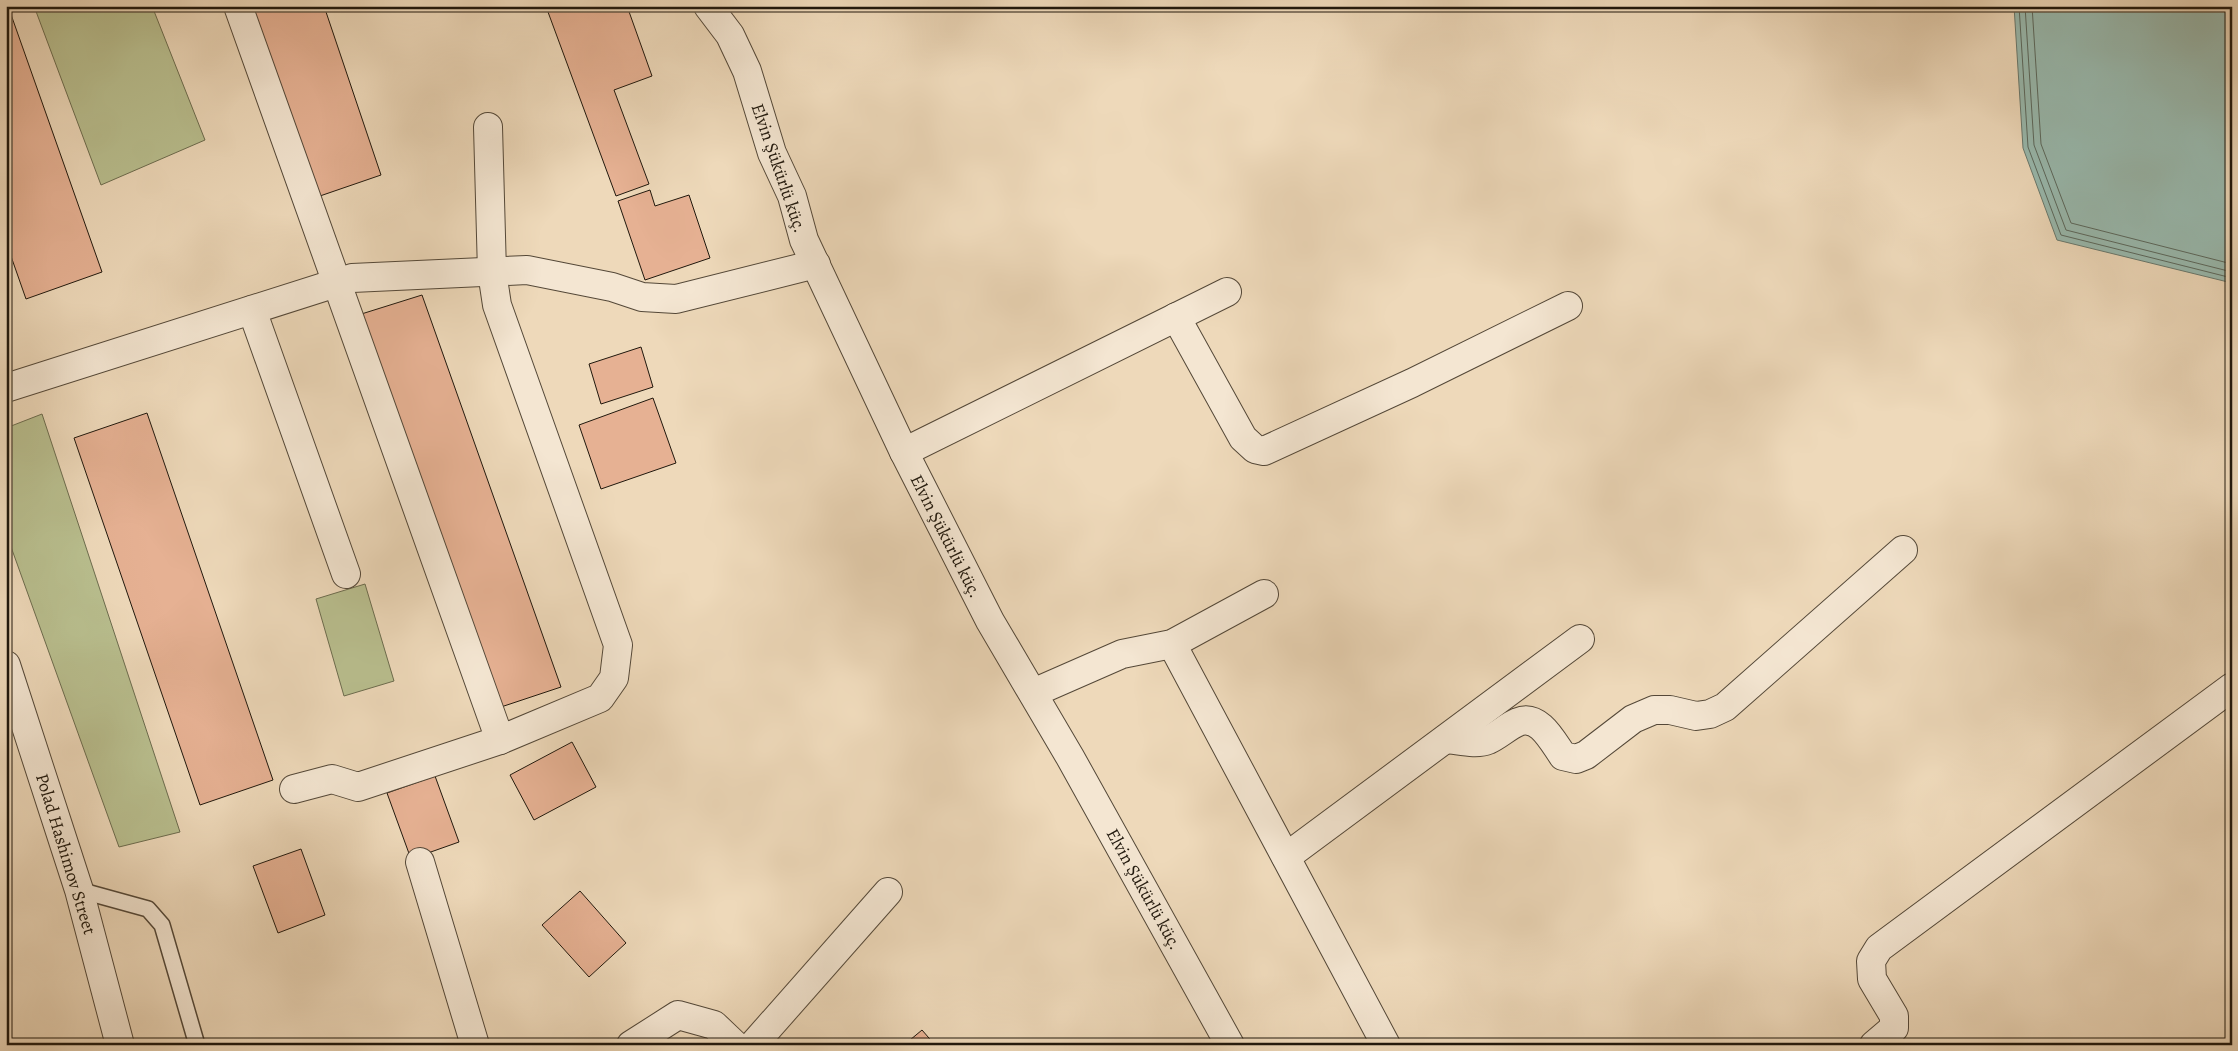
<svg xmlns="http://www.w3.org/2000/svg" width="2238" height="1051" font-family="Alegreya,serif">
	<style>
		.green { fill: #b9bf8f; stroke: #6c6c4e }
		.water { fill: #99baaf; stroke: #69796e }
		.lines { fill: none; stroke-linecap: round; stroke-linejoin: round }
		.shore { stroke: #5c695e; stroke-width: 1 }
		.building { fill: #e6b193; stroke: #20180d }
		.service-casing { stroke: #544838; stroke-width: 18 }
		.minor-casing { stroke: #544838; stroke-width: 30 }
		.tertiary-casing { stroke: #544838; stroke-width: 30 }
		.service { stroke: #f4e6d2; stroke-width: 15 }
		.minor { stroke: #f4e6d2; stroke-width: 28 }
		.tertiary { stroke: #f4e6d2; stroke-width: 28 }
		.labels { text-anchor: middle; stroke-width: 4; stroke-linejoin: round; paint-order: stroke }
		.street-label { font-size: 18px; fill: #20180d; stroke: #f4e6d2 }
	</style>
	<rect width="100%" height="100%" fill="#eed9ba"/>
	<filter id="stains"><feTurbulence type="fractalNoise" baseFrequency=".004" numOctaves="4"/><feColorMatrix values="0 0 0 0 .2 0 0 0 0 .09 0 0 0 0 .02 0 0 0 .5 -.17"/></filter>
	<radialGradient id="worn" r=".72"><stop offset=".6" stop-color="#630" stop-opacity="0"/><stop offset="1" stop-color="#630" stop-opacity=".3"/></radialGradient>
	<g class="green">
		<polygon points="34,6 152,6 205,140 101,185"/>
		<polygon points="42,414 180,832 119,847 6,533 6,428"/>
		<polygon points="365,584 394,681 344,696 316,599"/>
	</g>
	<polygon class="water" points="2014,6 2232,6 2232,283 2057,240 2023,148"/>
	<g class="lines">
		<g class="shore">
			<polyline points="2019,6 2028,147 2061,235 2232,278"/>
			<polyline points="2025,6 2034,145 2066,230 2232,272"/>
			<polyline points="2032,6 2041,144 2071,223 2232,264"/>
		</g>
	</g>
	<g class="building">
		<polygon points="6,6 8,6 102,272 26,299 6,242"/>
		<polygon points="252,6 324,6 381,175 317,197"/>
		<polygon points="563,6 627,6 652,76 614,90 649,184 616,196 548,12"/>
		<polygon points="650,190 655,206 689,195 710,258 645,280 618,201"/>
		<polygon points="422,295 561,687 495,709 355,316"/>
		<polygon points="641,347 653,387 601,404 589,364"/>
		<polygon points="653,398 676,463 601,489 579,425"/>
		<polygon points="147,413 273,780 200,805 74,438"/>
		<polygon points="572,742 596,787 534,820 510,775"/>
		<polygon points="435,776 459,842 411,859 387,793"/>
		<polygon points="301,849 325,915 278,933 253,866"/>
		<polygon points="580,891 626,943 589,977 542,925"/>
		<polygon points="922,1030 935,1045 904,1045"/>
	</g>
	<g class="lines">
		<defs>
			<polyline id="service" points="79,890 148,909 162,925 197,1045"/>
			<g id="minor">
				<polyline points="238,6 500,740"/>
				<polyline points="708,6 730,35 747,71 772,153 792,196 804,240 904,452 990,621 1070,757 1230,1045"/>
				<polyline points="252,310 346,574"/>
				<polyline points="1176,317 1243,438 1255,449 1264,451 1412,383 1568,306"/>
				<polyline points="6,388 352,278 527,270 612,287 642,297 676,299 816,264"/>
				<polyline points="904,452 1227,292"/>
				<polyline points="1172,644 1386,1045"/>
				<polyline points="1033,693 1122,654 1172,644 1264,594"/>
				<path d="M1446,739C1459,740 1476,745 1488,740C1499,735 1508,726 1518,722C1539,713 1553,742 1563,756L1576,759L1586,755L1633,719L1654,710H1670L1696,716L1710,714L1725,707L1903,550"/>
				<polyline points="294,789 332,779 358,787 500,740 600,698 614,678 618,645 497,305 492,272 488,127"/>
				<polyline points="1286,857 1580,639"/>
				<polyline points="420,862 475,1045"/>
				<polyline points="631,1045 678,1015 714,1025 735,1045"/>
				<polyline points="753,1045 888,892"/>
				<polyline points="1874,1045 1894,1028 1894,1016 1872,979 1871,961 1879,948 2232,687"/>
			</g>
			<polyline id="tertiary" points="6,665 79,890 120,1045"/>
		</defs>
		<use href="#service" class="service-casing"/>
		<use href="#minor" class="minor-casing"/>
		<use href="#tertiary" class="tertiary-casing"/>
		<use href="#service" class="service"/>
		<use href="#minor" class="minor"/>
		<use href="#tertiary" class="tertiary"/>
	</g>
	<g class="labels">
		<g class="street-label">
			<text transform="translate(779 168) rotate(71)" y="6">Elvin Şükürlü küç.</text>
			<text transform="translate(946 536) rotate(63)" y="6">Elvin Şükürlü küç.</text>
			<text transform="translate(66 854) rotate(73)" y="6">Polad Hashimov Street</text>
			<text transform="translate(1144 889) rotate(61)" y="6">Elvin Şükürlü küç.</text>
		</g>
	</g>
	<rect width="2238" height="1051" fill="none" stroke="#eed9ba" stroke-width="25"/>
	<rect x="8" y="8" width="2223" height="1036" fill="none" stroke="#20180d" stroke-width="2.5"/>
	<rect x="12" y="12" width="2213" height="1026" fill="none" stroke="#20180d"/>
	<rect width="100%" height="100%" filter="url(#stains)"/>
	<rect width="100%" height="100%" fill="url(#worn)"/>
</svg>
